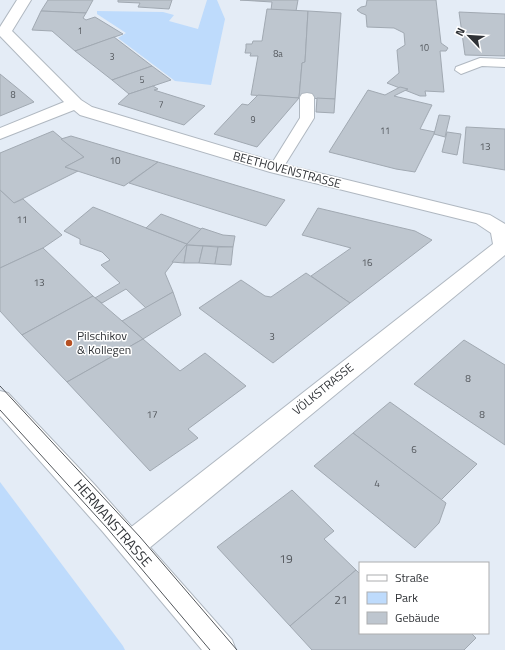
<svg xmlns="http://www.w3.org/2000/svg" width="505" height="650" font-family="'Titillium Web',sans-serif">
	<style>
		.green { fill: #bedbfc }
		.building { fill: #bec6cf; stroke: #a1a9b2 }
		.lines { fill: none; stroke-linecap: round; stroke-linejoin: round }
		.service-casing { stroke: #b0b8c1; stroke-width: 2 }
		.minor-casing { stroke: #b0b8c1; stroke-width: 2 }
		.tertiary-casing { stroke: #b0b8c1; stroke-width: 2 }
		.service { fill: #fff; fill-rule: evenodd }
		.minor { fill: #fff; fill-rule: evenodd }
		.tertiary { fill: #fff; fill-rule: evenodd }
		.tram { stroke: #52565b; stroke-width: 1 }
		.poi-dot { fill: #b65023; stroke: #fff; stroke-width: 1.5 }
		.labels { text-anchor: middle; stroke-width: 3; stroke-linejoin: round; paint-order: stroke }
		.far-number-label { font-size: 9px; fill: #53575c }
		.number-label { font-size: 10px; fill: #53575c }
		.street-label { font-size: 12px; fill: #2f3236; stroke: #fff }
		.poi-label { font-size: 12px; fill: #2f3236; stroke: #fff; text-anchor: start }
		.near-number-label { font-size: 12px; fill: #53575c }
		.near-street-label { font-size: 14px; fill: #2f3236; stroke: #fff }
	</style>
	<rect width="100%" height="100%" fill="#e4ecf6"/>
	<g class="green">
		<polygon points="207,0 217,0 225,19 211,85 175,81 118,38 126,33 97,14 97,11 163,12 174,15 169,21 198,29"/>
		<polygon points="0,482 123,646 125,650 0,650"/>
	</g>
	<g class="building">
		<polygon points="48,0 93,0 86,13 41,11"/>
		<polygon points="118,0 172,0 169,9 138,7 140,3 118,2"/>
		<polygon points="240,0 298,0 296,11 271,10 272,2"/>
		<polygon points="367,0 436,0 441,43 448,48 446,51 440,51 444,92 425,91 426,96 420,96 387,83 399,73 397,50 405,45 404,33 394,28 367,27 366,15 361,13 357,10 361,7 366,6"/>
		<polygon points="267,9 308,11 305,62 302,63 299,98 251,95 258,56 250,56 251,53 245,53 246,48 246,44 252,44 253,41 262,41"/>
		<polygon points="41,11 86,13 83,18 86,20 95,17 123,34 75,51 52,31 32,30"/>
		<polygon points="308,11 341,13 335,99 299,98 302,63 305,62"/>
		<polygon points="459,12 505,14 505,56 465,55"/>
		<polygon points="114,37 152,66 112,80 75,51"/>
		<polygon points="152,66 171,80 129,94 112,80"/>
		<polygon points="0,74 16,87 34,102 0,116"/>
		<polygon points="153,86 158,89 154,90 205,106 184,125 118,104 129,94"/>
		<polygon points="400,87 408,89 394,96 432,105 420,129 435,132 415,172 396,169 329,152 368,90 385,95"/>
		<polygon points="258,95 299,98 257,147 214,134 242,104 248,105"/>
		<polygon points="317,98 335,99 334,113 316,112"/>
		<polygon points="439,115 450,116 445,137 434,134"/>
		<polygon points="466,127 505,129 505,170 463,163"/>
		<polygon points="53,131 84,157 65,167 78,171 14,203 0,190 0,153"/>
		<polygon points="447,132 461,134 457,155 442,152"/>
		<polygon points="71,136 158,162 124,186 65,167 84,157 61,139"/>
		<polygon points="158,162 185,170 285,200 266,226 129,183"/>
		<polygon points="0,190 14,203 23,199 62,235 43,248 0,268"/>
		<polygon points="93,207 187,244 165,273 173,292 146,308 126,289 102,303 95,298 120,283 101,265 110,260 102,252 80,244 80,239 64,231"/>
		<polygon points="318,208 415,231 432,240 350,303 311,276 351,248 302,235"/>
		<polygon points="161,214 201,229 187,244 146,228"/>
		<polygon points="202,228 223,235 235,236 233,247 186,245"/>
		<polygon points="186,245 187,245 184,263 172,262"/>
		<polygon points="187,245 203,246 199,263 184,263"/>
		<polygon points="203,246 218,247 215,264 199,263"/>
		<polygon points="218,247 233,247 231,265 215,264"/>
		<polygon points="43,248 93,296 22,335 0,311 0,268"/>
		<polygon points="306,273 350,303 273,363 199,308 241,280 265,296 271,297"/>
		<polygon points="173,292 181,315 143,339 122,321"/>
		<polygon points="93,296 143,339 67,382 22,335"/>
		<polygon points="143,339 180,371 205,353 246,386 188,429 198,438 150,471 67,382"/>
		<polygon points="464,340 505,365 505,445 414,384"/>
		<polygon points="390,402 477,464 441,500 353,433"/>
		<polygon points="353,433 446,503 439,523 415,548 314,466"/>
		<polygon points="292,490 334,531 324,539 356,570 290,626 217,547"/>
		<polygon points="356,570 360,574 360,633 471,633 476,638 464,650 312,650 290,626"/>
	</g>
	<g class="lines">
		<defs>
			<g id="service">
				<polygon points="480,58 505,59 505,67 482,66 461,74 455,70 456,67"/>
				<polygon points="307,93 312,94 314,97 314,118 281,171 271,171 269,168 300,118 300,97 302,94"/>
			</g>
			<polygon id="minor" points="17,0 31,0 12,31 81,100 92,107 282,164 490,215 505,224 505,255 142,554 132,557 122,554 118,545 122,536 130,528 493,244 491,233 476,223 270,172 80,115 74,110 0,139 0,128 64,102 0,36 0,27"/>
			<polygon id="tertiary" points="0,391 8,393 94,484 232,640 236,650 202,650 103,532 0,416"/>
		</defs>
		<use href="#service" class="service-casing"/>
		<use href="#minor" class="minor-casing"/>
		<use href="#tertiary" class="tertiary-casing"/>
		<use href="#service" class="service"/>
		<use href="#minor" class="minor"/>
		<use href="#tertiary" class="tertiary"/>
		<g class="tram">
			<polyline points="0,386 140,537 237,650"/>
			<polyline points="0,410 107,528 210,650"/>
		</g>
	</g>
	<circle class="poi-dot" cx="69" cy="343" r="4"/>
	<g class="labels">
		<g class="far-number-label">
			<text x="80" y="34">1</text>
			<text x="424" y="51">10</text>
			<text x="278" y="57">8a</text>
			<text x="112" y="60">3</text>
			<text x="142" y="83">5</text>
			<text x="13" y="98">8</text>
			<text x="161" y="108">7</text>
			<text x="253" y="123">9</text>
			<text x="385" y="134">11</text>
		</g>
		<g class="number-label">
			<text x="485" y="150">13</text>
			<text x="115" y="164">10</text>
			<text x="22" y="223">11</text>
			<text x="367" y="266">16</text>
			<text x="39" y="286">13</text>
			<text x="272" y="340">3</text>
			<text x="468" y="382">8</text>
			<text x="152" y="418">17</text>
			<text x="482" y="418">8</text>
			<text x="414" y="453">6</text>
			<text x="377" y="487">4</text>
		</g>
		<g class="street-label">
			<text transform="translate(287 170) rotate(15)" y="4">BEETHOVENSTRASSE</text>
			<text transform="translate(323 389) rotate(-39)" y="4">VÖLKSTRASSE</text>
		</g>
		<g class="poi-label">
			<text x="77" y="340">Pilschikov<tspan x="77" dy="14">&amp; Kollegen</tspan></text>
		</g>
		<g class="near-number-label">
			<text x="286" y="563">19</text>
			<text x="341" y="604">21</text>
		</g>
		<g class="near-street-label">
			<text transform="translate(113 523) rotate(49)" y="5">HERMANSTRASSE</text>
		</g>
	</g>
	<rect x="359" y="562" width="130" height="72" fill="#ffffff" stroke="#acadaf"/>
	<rect x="367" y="575" width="20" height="6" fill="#ffffff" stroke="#acadaf"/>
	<text x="395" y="582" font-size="12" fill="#2f3236">Straße</text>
	<rect x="367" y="592" width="20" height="12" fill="#bedbfc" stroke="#acadaf"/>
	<text x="395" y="602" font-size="12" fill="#2f3236">Park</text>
	<rect x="367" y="612" width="20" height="12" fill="#bec6cf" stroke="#acadaf"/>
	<text x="395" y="622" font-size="12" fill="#2f3236">Gebäude</text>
	<g transform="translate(469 36) rotate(295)" stroke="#ffffff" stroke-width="3" paint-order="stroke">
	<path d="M0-3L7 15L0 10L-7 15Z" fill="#2f3236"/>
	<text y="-6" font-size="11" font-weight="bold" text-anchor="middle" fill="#2f3236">N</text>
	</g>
</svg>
